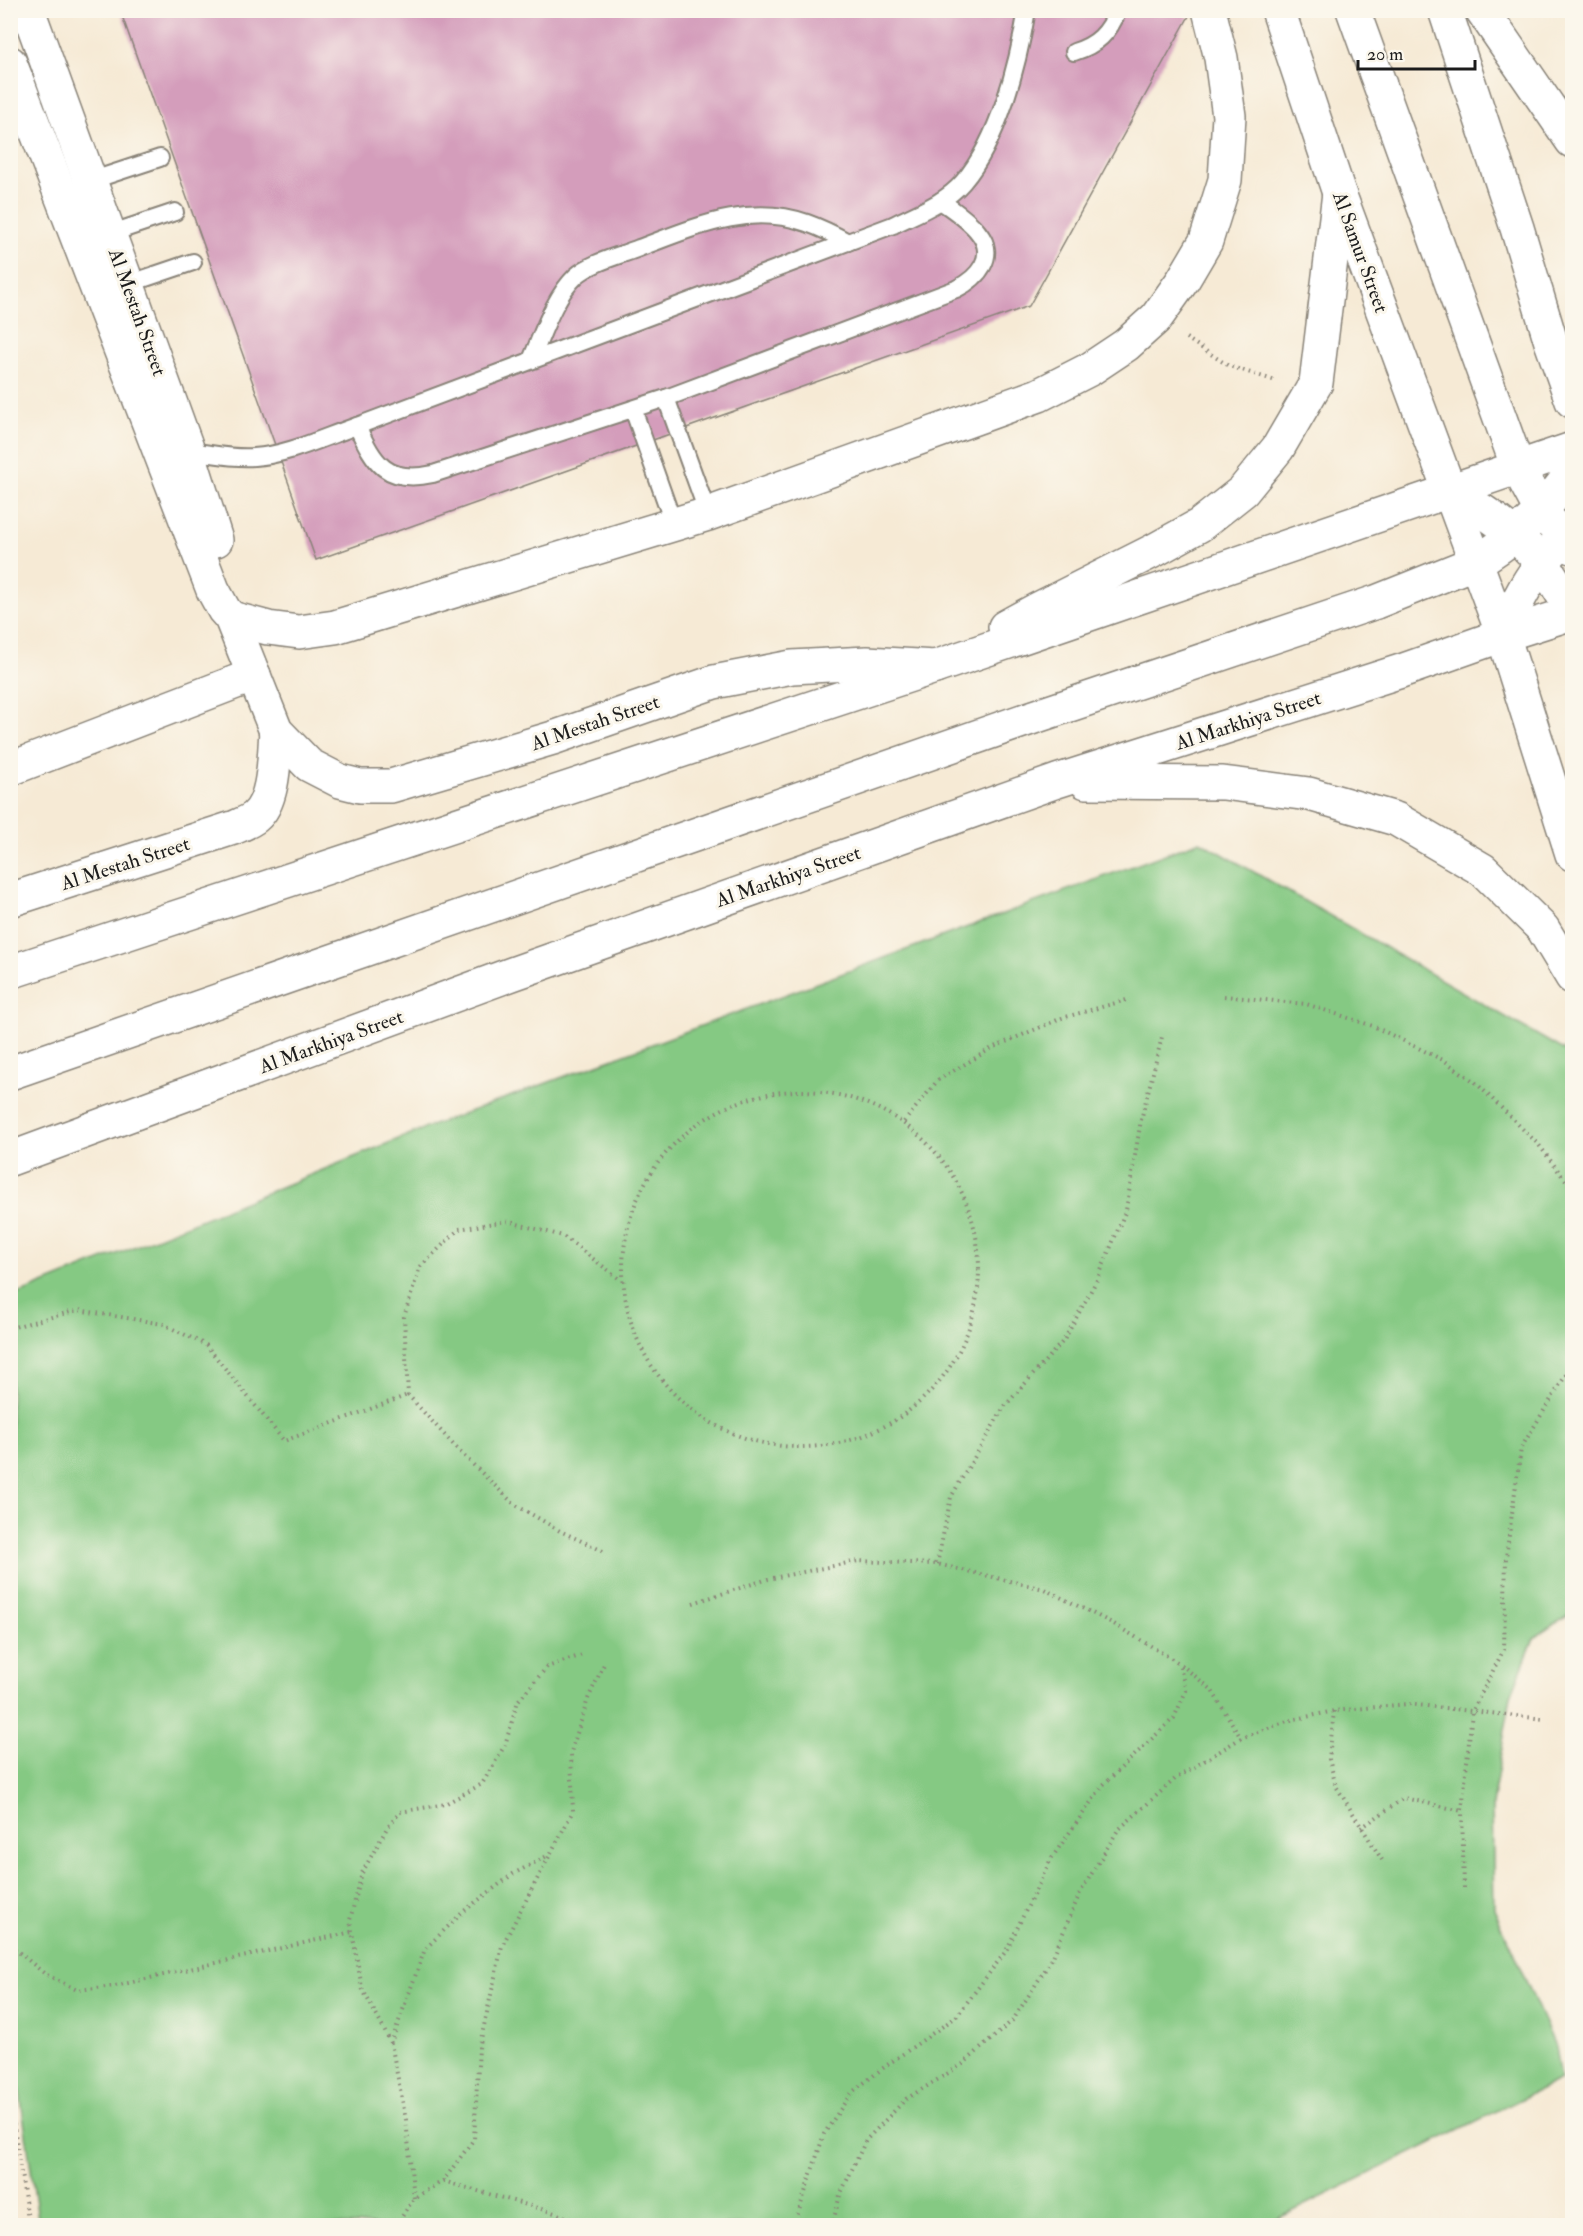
<svg xmlns="http://www.w3.org/2000/svg" width="1583" height="2236" font-family="'IM FELL Double Pica',serif">
	<style>
		.green { fill: #85c983; stroke: #507250; stroke-width: 1.5 }
		.building { fill: #d49dbb }
		.lines { fill: none; stroke-linecap: round; stroke-linejoin: round }
		.lane-casing { stroke: #898378; stroke-width: 20 }
		.street-casing { stroke: #898378; stroke-width: 36 }
		.primary-casing { stroke: #898378; stroke-width: 36 }
		.highway-casing { stroke: #898378; stroke-width: 36 }
		.path { stroke: #898378; stroke-width: 4; stroke-dasharray: 1.5 4.5; stroke-linecap: butt }
		.lane { stroke: #fff; stroke-width: 16 }
		.street { stroke: #fff; stroke-width: 33 }
		.primary { stroke: #fff; stroke-width: 33 }
		.highway { stroke: #fff; stroke-width: 33 }
		.labels { text-anchor: middle; stroke-width: 6; stroke-linejoin: round; paint-order: stroke }
		.street-label { font-size: 20px; fill: #1c1c1c; stroke: #fbf7ec }
	</style>
	<rect width="100%" height="100%" fill="#fbf7ec"/>
	<filter id="ink" filterUnits="userSpaceOnUse"><feTurbulence type="fractalNoise" baseFrequency=".0167" numOctaves="2"/><feDisplacementMap in="SourceGraphic" scale="12" xChannelSelector="R" yChannelSelector="G"/><feConvolveMatrix kernelMatrix="1 2 1 2 8 2 1 2 1" color-interpolation-filters="sRGB"/></filter>
	<filter id="wash" filterUnits="userSpaceOnUse"><feTurbulence type="fractalNoise" baseFrequency=".008" numOctaves="4" result="noise"/><feDisplacementMap in="SourceGraphic" scale="24" xChannelSelector="R" yChannelSelector="G"/><feGaussianBlur stdDeviation="1.35" result="paint"/><feColorMatrix in="noise" values="0 0 0 0 0 0 0 0 0 0 0 0 0 0 0 0 0 1.4 0 .05"/><feComposite in="paint" operator="in"/></filter>
	<g filter="url(#wash)">
		<rect width="100%" height="100%" fill="#f6ead5"/>
		<polygon class="green" points="1200,841 1572,1055 1572,1613 1534,1638 1511,1696 1492,1805 1494,1909 1555,2046 1560,2080 1265,2225 39,2225 10,2024 11,1297 428,1127"/>
		<g id="blocks">
			<polygon class="building" points="120,10 1187,10 1189,16 1029,306 316,560"/>
		</g>
	</g>
	<g filter="url(#ink)">
		<use href="#blocks" fill-opacity="0" stroke="#898378" stroke-width="1.5"/>
		<g class="lines">
			<defs>
				<g id="lane">
					<path d="M1074,52C1097,45 1109,33 1118,10"/>
					<polyline points="90,181 160,158"/>
					<polyline points="109,234 175,212"/>
					<polyline points="128,284 193,262"/>
					<path d="M531,360C543,333 554,297 576,276C592,262 619,256 639,248C693,228 748,202 807,223C821,228 835,235 848,242"/>
					<polyline points="666,398 708,514"/>
					<polyline points="633,409 674,525"/>
					<path d="M357,426C375,464 386,484 433,474L666,398L956,289C978,278 998,256 978,232C969,220 953,210 941,201"/>
					<path d="M184,453L188,451C210,453 232,459 254,457C288,455 324,437 357,426L893,225C917,213 945,203 963,182C999,140 1018,64 1027,10"/>
				</g>
				<g id="street">
					<polyline points="28,10 188,451 216,540"/>
					<polyline points="10,63 213,590 224,610 231,618 276,731 309,765 340,781 360,786 391,786 553,738 714,682 792,667 867,663 935,667"/>
					<polyline points="231,618 268,628 299,632 335,627 708,514 1039,395 1090,369 1126,345 1156,318 1183,280 1206,241 1225,180 1229,116 1221,58 1209,10"/>
					<polyline points="10,769 254,675"/>
					<path d="M10,900L233,828C240,825 249,822 255,817C275,801 274,755 276,731"/>
				</g>
				<g id="primary">
					<polyline points="1278,10 1339,193 1503,635 1572,854"/>
					<polyline points="1445,10 1517,228 1551,342 1572,401"/>
				</g>
				<g id="highway">
					<polyline points="1353,10 1518,468 1541,511 1572,547"/>
					<polyline points="1482,10 1572,141"/>
					<path d="M1450,492C1507,522 1545,555 1572,613"/>
					<polyline points="1005,627 1038,609 1155,550 1200,525 1243,491 1278,448 1316,383 1339,193"/>
					<path d="M1503,635C1516,602 1531,572 1556,547"/>
					<polyline points="1086,782 1223,783 1309,794 1396,819 1483,870 1543,929 1572,977"/>
					<polyline points="10,972 935,667 1572,449"/>
					<path d="M10,1073L1031,718L1376,602L1476,562C1515,539 1548,508 1572,471"/>
					<polyline points="10,1159 512,974 1057,781 1401,671 1503,635 1572,613"/>
				</g>
			</defs>
			<use href="#lane" class="lane-casing"/>
			<use href="#street" class="street-casing"/>
			<use href="#primary" class="primary-casing"/>
			<use href="#highway" class="highway-casing"/>
			<g class="path">
				<polyline points="1186,338 1229,366 1276,381"/>
				<polyline points="1224,996 1306,1004 1373,1026 1445,1061 1475,1082 1539,1145 1572,1189"/>
				<circle cx="801" cy="1269" r="178"/>
				<polyline points="904,1122 938,1080 994,1047 1062,1018 1130,999"/>
				<polyline points="10,1328 78,1310 163,1324 206,1345 284,1441 408,1395"/>
				<polyline points="603,1551 560,1531 514,1504 462,1454 408,1395 404,1317 420,1267 459,1229 506,1221 563,1236 621,1280"/>
				<polyline points="937,1564 951,1497 1004,1407 1064,1340 1098,1278 1126,1210 1141,1120 1163,1033"/>
				<polyline points="693,1603 768,1579 858,1561 937,1564 1044,1589 1112,1623 1179,1663 1211,1689 1241,1738"/>
				<polyline points="1334,1711 1329,1759 1336,1786 1382,1860"/>
				<polyline points="1361,1828 1404,1798 1462,1811"/>
				<polyline points="1464,1888 1462,1811 1472,1712 1504,1649 1506,1557 1521,1448 1572,1365"/>
				<polyline points="10,1945 45,1974 77,1990 115,1986 352,1932"/>
				<polyline points="391,2043 362,1988 350,1920 362,1873 387,1828 400,1812 445,1804 482,1784 505,1745 518,1701 547,1667 582,1655"/>
				<polyline points="10,2100 29,2226"/>
				<polyline points="443,2181 555,2213 589,2226"/>
				<polyline points="414,2198 406,2120 391,2043 425,1949 464,1911 513,1874 549,1855"/>
				<polyline points="396,2226 414,2198 443,2181 474,2139 479,2048 502,1946 573,1811 571,1752 588,1699 605,1662"/>
				<polyline points="794,2226 824,2134 851,2093 887,2065 956,2017 1006,1951 1051,1859 1103,1785 1174,1718 1186,1691 1179,1663"/>
				<polyline points="832,2226 840,2195 866,2140 906,2099 963,2064 1013,2020 1052,1959 1080,1893 1118,1830 1175,1779 1241,1738 1287,1721 1334,1711 1408,1704 1544,1719"/>
			</g>
			<use href="#lane" class="lane"/>
			<use href="#street" class="street"/>
			<use href="#primary" class="primary"/>
			<use href="#highway" class="highway"/>
		</g>
	</g>
	<g class="labels">
		<g class="street-label">
			<text transform="translate(1361 252) rotate(70)" y="7">Al Samur Street</text>
			<text transform="translate(138 312) rotate(70)" y="7">Al Mestah Street</text>
			<text transform="translate(1248 720) rotate(-18)" y="7">Al Markhiya Street</text>
			<text transform="translate(595 722) rotate(-19)" y="7">Al Mestah Street</text>
			<text transform="translate(125 863) rotate(-18)" y="7">Al Mestah Street</text>
			<text transform="translate(788 876) rotate(-19)" y="7">Al Markhiya Street</text>
			<text transform="translate(331 1041) rotate(-20)" y="7">Al Markhiya Street</text>
		</g>
	</g>
	<rect width="1583" height="2236" fill="none" stroke="#fbf7ec" stroke-width="36"/>
	<path d="M1358 60v9h117v-9" fill="none" stroke="#1c1c1c" stroke-width="3"/>
	<text x="1367" y="60" font-size="18" fill="#1c1c1c" stroke="#fbf7ec" stroke-width="4.5" paint-order="stroke">20 m</text>
</svg>
